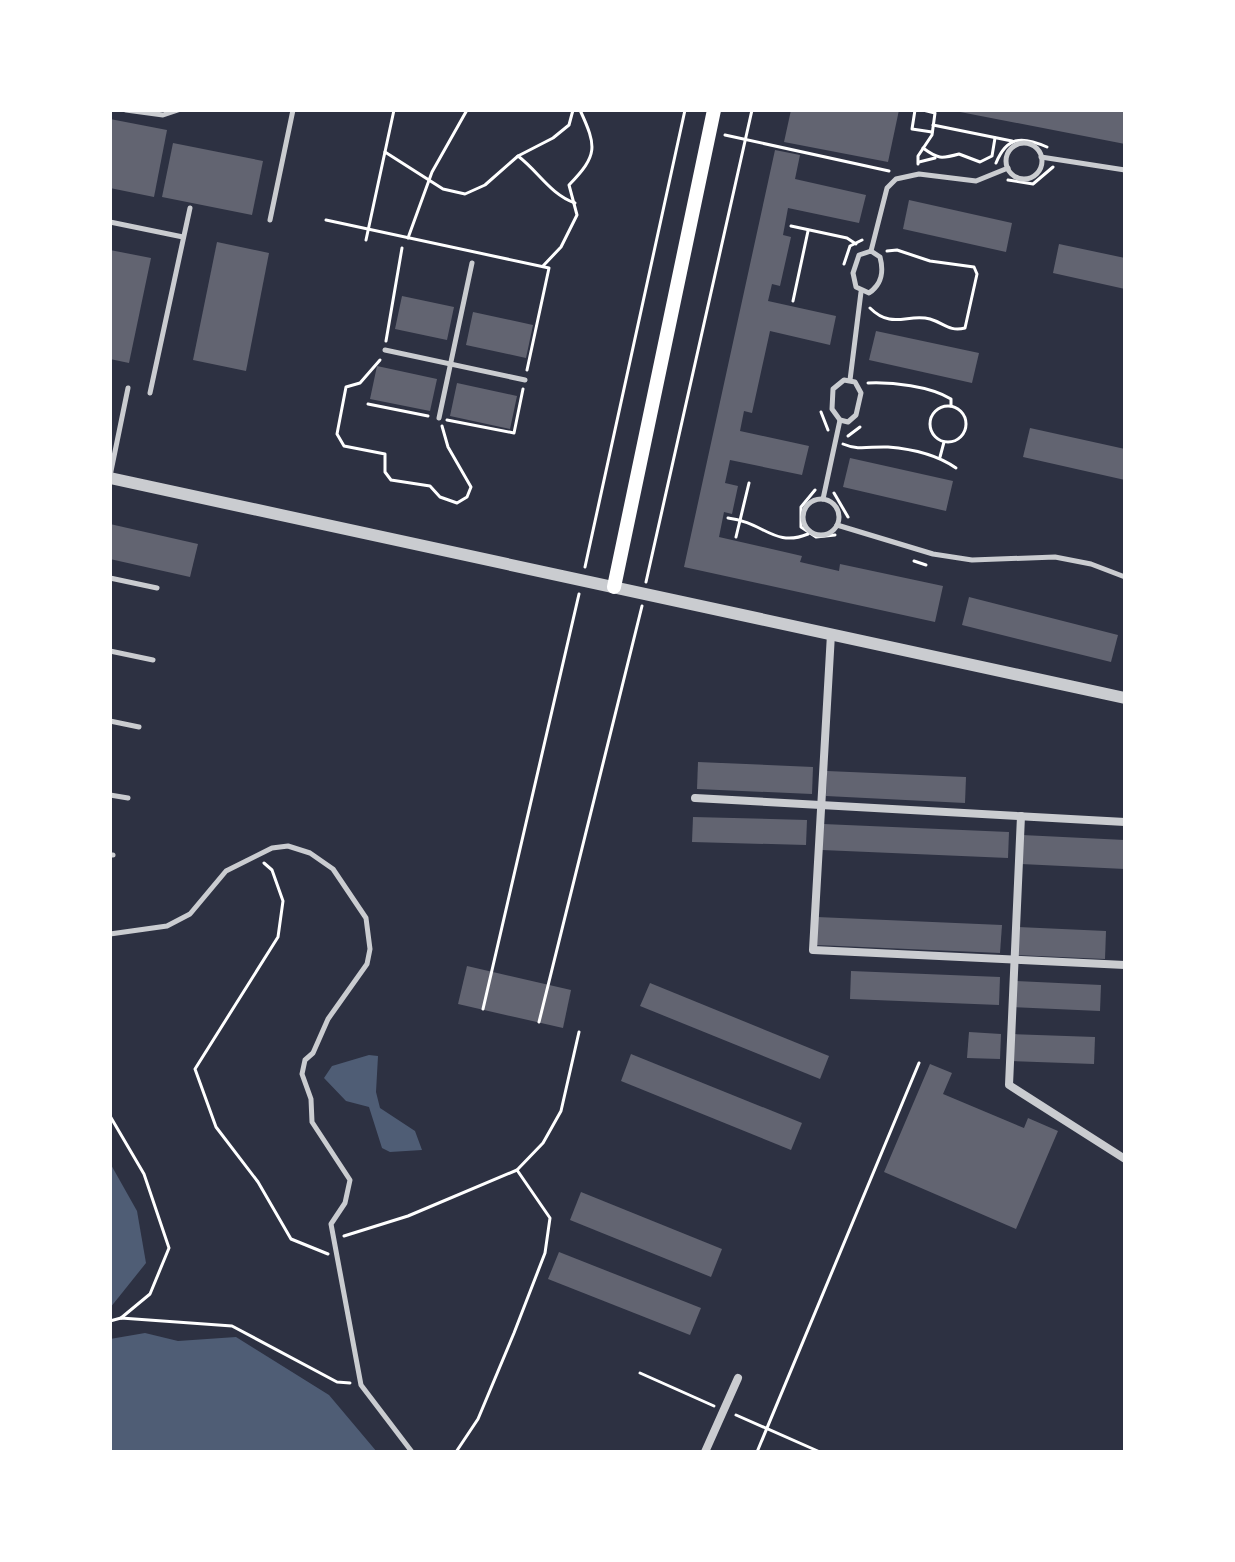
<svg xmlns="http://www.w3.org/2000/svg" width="1235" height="1562" font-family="'IBM Plex Sans',sans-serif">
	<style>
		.water { fill: #4f5d75 }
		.building { fill: #626471 }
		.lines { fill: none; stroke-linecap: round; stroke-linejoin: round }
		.path { stroke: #fff; stroke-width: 3 }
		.service { stroke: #caccd0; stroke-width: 5 }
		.minor { stroke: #caccd0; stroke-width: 8 }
		.tertiary { stroke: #caccd0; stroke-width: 12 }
		.secondary { stroke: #fff; stroke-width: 14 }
	</style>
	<rect width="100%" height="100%" fill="#2d3142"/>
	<g class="water">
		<polygon points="369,1055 378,1056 376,1092 380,1108 415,1131 422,1150 390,1152 382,1148 369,1107 346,1101 324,1078 332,1066"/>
		<polygon points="110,1163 137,1211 146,1263 110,1308"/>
		<polygon points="145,1333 178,1341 236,1337 329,1395 377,1452 110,1452 110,1339"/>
	</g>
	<g class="building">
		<polygon points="791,110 899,110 888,162 784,142"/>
		<polygon points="955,110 1125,111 1125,144 955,111"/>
		<polygon points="110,119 167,130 154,197 110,188"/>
		<polygon points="173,143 263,161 252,215 162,197"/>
		<polygon points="775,150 800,155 795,179 866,195 859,223 788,208 783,235 791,237 780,286 772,284 768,301 836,316 830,345 770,331 752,413 744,411 740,431 809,446 802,475 730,460 725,483 738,486 732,514 724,512 719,537 802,556 800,562 839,571 840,564 943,586 935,622 684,567"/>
		<polygon points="909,200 1012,223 1006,252 903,229"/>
		<polygon points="217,242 269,253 246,371 193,360"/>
		<polygon points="1059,244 1125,258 1125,289 1053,273"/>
		<polygon points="110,250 151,258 129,363 110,359"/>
		<polygon points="402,296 454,307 447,340 395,329"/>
		<polygon points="473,312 533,325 526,358 466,345"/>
		<polygon points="876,331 979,353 972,383 869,360"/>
		<polygon points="377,366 437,379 430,411 370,399"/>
		<polygon points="457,383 517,396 510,429 450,416"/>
		<polygon points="1030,428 1125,449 1125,480 1023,457"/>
		<polygon points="850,458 953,481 946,511 843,487"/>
		<polygon points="110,524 198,544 190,577 110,559"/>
		<polygon points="969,597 1118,635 1111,662 962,625"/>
		<polygon points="698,762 813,767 812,794 697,789"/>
		<polygon points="827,771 966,777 965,803 826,796"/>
		<polygon points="693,817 807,820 806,845 692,842"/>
		<polygon points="823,824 1009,832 1008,858 822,850"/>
		<polygon points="1022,835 1125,840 1125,869 1021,864"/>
		<polygon points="817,917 1002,925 1000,953 816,945"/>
		<polygon points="1018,927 1106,931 1105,959 1016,955"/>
		<polygon points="467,966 571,990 563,1028 458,1004"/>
		<polygon points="851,971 1000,977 999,1005 850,999"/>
		<polygon points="1014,981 1101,985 1100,1011 1013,1007"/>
		<polygon points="650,983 829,1056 820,1079 640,1006"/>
		<polygon points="969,1032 1001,1034 1000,1059 967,1058"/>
		<polygon points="1012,1034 1095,1037 1094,1064 1011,1061"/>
		<polygon points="631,1054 802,1123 791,1150 621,1081"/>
		<polygon points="930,1064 952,1073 943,1094 1024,1128 1028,1118 1058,1131 1016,1229 884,1172"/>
		<polygon points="581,1192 722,1249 711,1277 570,1220"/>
		<polygon points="559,1252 701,1308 690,1335 548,1279"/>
	</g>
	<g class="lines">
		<g class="path">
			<polyline points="915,110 912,129 932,132"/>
			<polyline points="933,125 1012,141"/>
			<polyline points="725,135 889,171"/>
			<path d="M923,148C938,159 941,159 959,154L980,162L992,156L995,138"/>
			<polyline points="385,152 443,189 465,194 485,185 518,156 553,138 569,125 573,110"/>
			<path d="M518,156C539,172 550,194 575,203"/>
			<polyline points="919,162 935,158"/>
			<path d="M996,163C1007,136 1022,136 1047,147"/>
			<polyline points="918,164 918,156 932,135 935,113 923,110"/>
			<polyline points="1008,180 1033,184 1053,167"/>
			<polyline points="326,220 549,268 527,370"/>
			<polyline points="791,226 847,238 856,244"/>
			<polyline points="408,238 432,172 467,110"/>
			<polyline points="366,240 394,110"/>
			<polyline points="844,264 850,246 862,240"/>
			<path d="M543,266L561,247L577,215L569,185C598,155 597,147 580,110"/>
			<polyline points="793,301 808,231"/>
			<path d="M870,308C892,330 908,313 930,319C944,323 949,332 965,328L977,274L974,267L930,261L897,250L887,251"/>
			<polyline points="386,341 402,248"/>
			<polyline points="380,360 360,383 346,387 337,434 344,446 385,454 385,472 391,480 430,486 440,497 457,503 467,497 471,487 448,447 442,426"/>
			<path d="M868,383C892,382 930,386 951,399V406"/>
			<polyline points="368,404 428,416"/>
			<circle cx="948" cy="424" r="18"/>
			<polyline points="821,412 828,430"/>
			<polyline points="447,420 514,433 523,389"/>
			<polyline points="848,436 860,427"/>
			<path d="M843,444C859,451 871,446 888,447C913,449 936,454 956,468"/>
			<polyline points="940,457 944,442"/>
			<polyline points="815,490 801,507 801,527 816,537 835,535"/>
			<polyline points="834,493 848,517"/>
			<path d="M728,518C764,522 774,548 808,534"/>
			<polyline points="736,537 749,483"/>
			<polyline points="914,561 926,565"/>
			<polyline points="585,567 685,110"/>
			<polyline points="646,582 752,110"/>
			<polyline points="264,863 272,870 283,901 278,937 195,1069 216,1127 258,1182 291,1239 328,1254"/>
			<polyline points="483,1009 579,594"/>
			<polyline points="539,1022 642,606"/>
			<polyline points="110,1116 144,1174 169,1248 150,1294 121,1318"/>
			<polyline points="344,1236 408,1216 517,1170 543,1143 561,1111 579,1032"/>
			<polyline points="110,1321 121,1318 232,1326 337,1382 350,1383"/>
			<polyline points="640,1373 714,1406"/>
			<polyline points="736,1415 820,1452"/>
			<polyline points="456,1452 478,1419 514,1333 545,1253 550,1218 517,1170"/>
			<polyline points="757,1452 919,1063"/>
		</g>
		<g class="service">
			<polyline points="126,110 163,115 178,110"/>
			<circle cx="1024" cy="161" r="18"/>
			<polyline points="1041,157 1125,170"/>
			<polyline points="270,220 293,110"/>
			<polyline points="110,222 183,237"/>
			<polyline points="871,251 887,188 896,179 919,174 976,181 1008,168"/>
			<path d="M871,251L880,257C884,272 882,284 869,293L856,287L853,273L859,255Z"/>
			<polyline points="385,350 525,380"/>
			<polygon points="844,380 855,382 861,393 856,415 848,422 840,420 832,409 833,389"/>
			<polyline points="850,380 861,292"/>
			<polyline points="150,393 190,208"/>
			<polyline points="439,418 472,263"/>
			<polyline points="110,476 128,388"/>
			<polyline points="823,499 840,420"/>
			<circle cx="821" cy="517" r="18"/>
			<polyline points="837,525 933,554 972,560 1055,557 1091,564 1125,577"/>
			<polyline points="110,578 157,588"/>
			<polyline points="110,651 153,660"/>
			<polyline points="110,721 139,727"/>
			<polyline points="110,795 128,798"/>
			<polyline points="110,855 113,855"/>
			<polyline points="110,934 167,926 190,914 226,871 272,848 288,846 310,853 333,869 366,918 370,949 367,964 328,1019 313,1053 305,1060 302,1074 311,1099 312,1122 350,1180 345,1203 331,1224 361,1385 412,1452"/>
		</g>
		<g class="minor">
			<polyline points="831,634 813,950 1125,965"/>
			<polyline points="695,798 1125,822"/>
			<polyline points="1021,816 1009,1085 1125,1159"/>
			<polyline points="705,1452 738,1378"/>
		</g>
		<polyline class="tertiary" points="110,478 1125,698"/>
		<polyline class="secondary" points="614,587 714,110"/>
	</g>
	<rect width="1235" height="1562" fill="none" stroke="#ffffff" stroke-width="224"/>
</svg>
